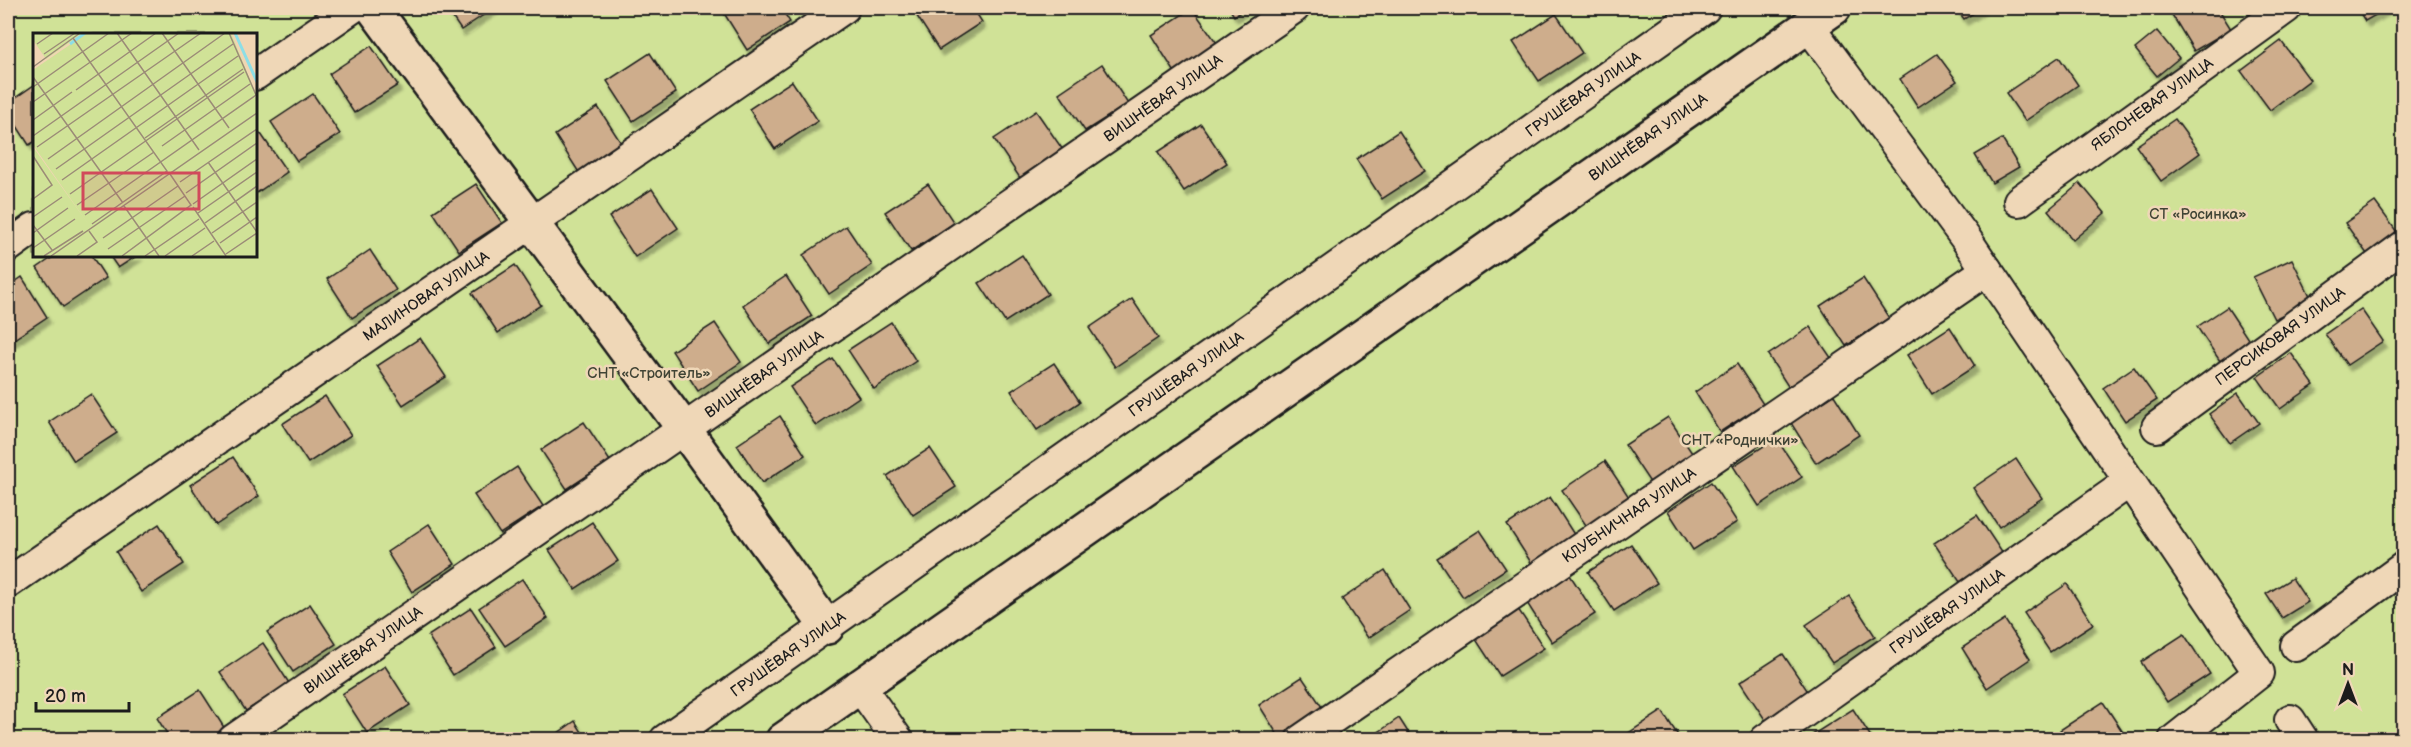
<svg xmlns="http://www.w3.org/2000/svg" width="2411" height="747" font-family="'Balsamiq Sans',sans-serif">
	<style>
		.green { fill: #d0e297; stroke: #767f5a; stroke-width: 1.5; fill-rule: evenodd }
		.building { fill: #cead8c; stroke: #1c1c1c; stroke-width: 1.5; filter: url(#shadow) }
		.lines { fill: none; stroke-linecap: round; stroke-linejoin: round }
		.minor-casing { stroke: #1c1c1c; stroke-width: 34 }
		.tertiary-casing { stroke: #1c1c1c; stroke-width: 38 }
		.minor { stroke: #efd7b7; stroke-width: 30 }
		.tertiary { stroke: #efd7b7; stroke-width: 33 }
		.labels { text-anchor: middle; stroke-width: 5; stroke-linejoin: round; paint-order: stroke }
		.street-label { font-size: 15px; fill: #1c1c1c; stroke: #efd7b7 }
		.park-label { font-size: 15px; fill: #404435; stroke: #efd7b7 }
		.inset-river { fill: none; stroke: #8ddee6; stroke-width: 3 }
		.inset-road { fill: none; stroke: #9b8b77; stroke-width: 1.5 }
		.view { fill: #d1495b; fill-opacity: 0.15; stroke: #d1495b; stroke-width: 3 }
		.inset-edge { fill: none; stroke: #1c1c1c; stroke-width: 3 }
	</style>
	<defs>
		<filter id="shadow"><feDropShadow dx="3.5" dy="6" stdDeviation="1.5" flood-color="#0004"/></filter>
	</defs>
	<rect width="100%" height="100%" fill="#f0d5b3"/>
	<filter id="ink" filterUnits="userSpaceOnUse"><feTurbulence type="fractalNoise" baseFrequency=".0167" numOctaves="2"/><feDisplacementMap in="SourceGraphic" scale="12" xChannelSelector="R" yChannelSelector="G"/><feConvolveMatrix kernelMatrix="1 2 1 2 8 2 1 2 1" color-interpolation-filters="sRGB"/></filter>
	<g filter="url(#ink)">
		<path class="green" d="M8,8H2403V739H8ZM34,34H255V255H34Z"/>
		<g class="building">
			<polygon points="446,8 494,8 461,30"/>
			<polygon points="726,8 781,8 790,22 747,50 722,10"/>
			<polygon points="918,8 973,8 982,22 939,50 913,10"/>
			<polygon points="1192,8 1219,46 1176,74 1151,35"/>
			<polygon points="1229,8 1247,8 1234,16"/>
			<polygon points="1956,8 1982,8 1964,19"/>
			<polygon points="2168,8 2218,8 2231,29 2194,51"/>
			<polygon points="2357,8 2388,8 2365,21"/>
			<polygon points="1556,14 1582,53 1539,81 1513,42"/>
			<polygon points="2157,31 2179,58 2157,76 2135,49"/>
			<polygon points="2281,41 2310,80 2270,110 2241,71"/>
			<polygon points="371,46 398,85 354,113 329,74"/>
			<polygon points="650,53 676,93 633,121 607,81"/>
			<polygon points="1937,54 1957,81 1918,107 1900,79"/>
			<polygon points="2059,57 2078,85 2025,121 2006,93"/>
			<polygon points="1102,64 1128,104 1085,131 1059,93"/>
			<polygon points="792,81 818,121 775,149 749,109"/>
			<polygon points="34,85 34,142 29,145 8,112 8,103"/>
			<polygon points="313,94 340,134 297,161 271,122"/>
			<polygon points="598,107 623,146 580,174 555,135"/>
			<polygon points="1036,111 1063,150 1020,178 994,139"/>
			<polygon points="2175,119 2200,153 2161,181 2136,146"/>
			<polygon points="1201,124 1227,163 1184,191 1158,152"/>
			<polygon points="1399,131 1425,171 1382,199 1356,159"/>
			<polygon points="261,134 287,172 255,194 255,138"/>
			<polygon points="2002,139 2019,167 1992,183 1975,155"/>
			<polygon points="2080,183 2105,213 2073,240 2048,210"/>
			<polygon points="476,184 502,223 459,251 433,212"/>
			<polygon points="928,184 954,223 911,251 885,212"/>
			<polygon points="652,189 678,228 635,257 609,217"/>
			<polygon points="2375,202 2397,232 2367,254 2345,223"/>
			<polygon points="846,226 872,265 829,294 803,255"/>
			<polygon points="370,250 396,290 352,318 327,279"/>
			<polygon points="56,255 91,255 106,278 63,307 37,268"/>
			<polygon points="109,255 138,255 118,268"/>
			<polygon points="1022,255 1048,294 1005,322 979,283"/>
			<polygon points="2292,259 2312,300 2274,319 2253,277"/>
			<polygon points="515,265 541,305 498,333 472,293"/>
			<polygon points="786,276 812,316 769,344 743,305"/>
			<polygon points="22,277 47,317 8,343 8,287"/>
			<polygon points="1863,278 1889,318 1846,346 1820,306"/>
			<polygon points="1132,299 1158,338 1115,367 1089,328"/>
			<polygon points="2227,307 2250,342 2220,361 2197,327"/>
			<polygon points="2361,309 2383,341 2347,365 2325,334"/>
			<polygon points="891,322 916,361 874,389 848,350"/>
			<polygon points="715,323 741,362 698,391 672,351"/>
			<polygon points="1810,327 1836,365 1793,394 1768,355"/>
			<polygon points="1950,327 1975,366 1932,394 1907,355"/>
			<polygon points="420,338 446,377 403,405 377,366"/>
			<polygon points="2291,353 2314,385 2280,409 2257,377"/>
			<polygon points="833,359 859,397 816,426 790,387"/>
			<polygon points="1054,363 1080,402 1037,430 1011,391"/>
			<polygon points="1737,364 1763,404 1720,432 1695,392"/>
			<polygon points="2134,367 2157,400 2125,421 2103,388"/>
			<polygon points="2238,393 2259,423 2230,443 2209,414"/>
			<polygon points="91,394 117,433 74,461 49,422"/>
			<polygon points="1834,395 1859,435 1816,463 1791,423"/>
			<polygon points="325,396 351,435 308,463 282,424"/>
			<polygon points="780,416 805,455 762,483 737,445"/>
			<polygon points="1668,417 1694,456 1651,484 1625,445"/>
			<polygon points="584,422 610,461 567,489 541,450"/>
			<polygon points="1776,438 1802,477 1759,506 1733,466"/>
			<polygon points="930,448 956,487 913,515 887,476"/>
			<polygon points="233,457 259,496 216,525 190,485"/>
			<polygon points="2016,459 2042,498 1999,527 1973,488"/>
			<polygon points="1605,461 1631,500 1588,528 1562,490"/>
			<polygon points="517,467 543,506 500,534 474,495"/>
			<polygon points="1711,482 1737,522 1693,550 1668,511"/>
			<polygon points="1550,497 1575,536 1532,564 1507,525"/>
			<polygon points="1977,515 2003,554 1960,582 1934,543"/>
			<polygon points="592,522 618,561 575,589 549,550"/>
			<polygon points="159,524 184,564 141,592 116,552"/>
			<polygon points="429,524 455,564 412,592 387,552"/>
			<polygon points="1480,530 1506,569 1463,597 1437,558"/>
			<polygon points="1631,544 1657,583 1614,611 1588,572"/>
			<polygon points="1385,570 1410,610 1368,638 1342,599"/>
			<polygon points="1570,575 1595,614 1552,642 1527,603"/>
			<polygon points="2292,578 2308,602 2282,618 2266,594"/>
			<polygon points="522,579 548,618 505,646 479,608"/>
			<polygon points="2067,584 2093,624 2050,652 2024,613"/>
			<polygon points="1849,596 1875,636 1832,663 1806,625"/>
			<polygon points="310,604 336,644 293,672 267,632"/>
			<polygon points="471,608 496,647 453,675 428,636"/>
			<polygon points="1518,609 1544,648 1500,676 1475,638"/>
			<polygon points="2005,620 2030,659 1987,688 1962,648"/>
			<polygon points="2184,634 2210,674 2167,702 2141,662"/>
			<polygon points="263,643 289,683 246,711 220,672"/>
			<polygon points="1783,654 1809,693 1766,721 1740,682"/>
			<polygon points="385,666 410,705 367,733 342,694"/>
			<polygon points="1302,677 1328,716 1292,740 1281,740 1259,705"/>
			<polygon points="200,690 225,729 210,740 171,740 157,718"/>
			<polygon points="2103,702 2128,740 2066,740 2060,730"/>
			<polygon points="1853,709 1873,740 1811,740 1809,737"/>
			<polygon points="1662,711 1681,740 1620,740 1619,739"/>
			<polygon points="1399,718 1413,740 1367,740"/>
			<polygon points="575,721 587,740 548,740"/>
		</g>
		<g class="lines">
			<defs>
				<g id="minor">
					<polyline points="1808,25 1966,239 2259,673 2174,740"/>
					<polyline points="255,75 352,8"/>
					<polyline points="2019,201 2286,8"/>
					<polyline points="8,247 34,228"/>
					<polyline points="2157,427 2404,246"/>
					<polyline points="8,583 844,8"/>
					<polyline points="2296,646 2404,567"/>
					<polyline points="859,685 898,740"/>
					<polyline points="2290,720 2303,740"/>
					<polyline points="233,740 1294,8"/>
					<polyline points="665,740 1705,8"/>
					<polyline points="1301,740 1987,270"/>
					<polyline points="1765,740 2129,482"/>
				</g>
				<g id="tertiary">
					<polyline points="373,8 684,429 827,627"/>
					<polyline points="783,740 1834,8"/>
				</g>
			</defs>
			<use href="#minor" class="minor-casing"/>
			<use href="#tertiary" class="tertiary-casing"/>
			<use href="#minor" class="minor"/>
			<use href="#tertiary" class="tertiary"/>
		</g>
	</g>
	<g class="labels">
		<g class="street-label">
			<text transform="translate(1583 94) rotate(-35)" y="5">ГРУШЁВАЯ УЛИЦА</text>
			<text transform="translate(1163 98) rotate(-35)" y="5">ВИШНЁВАЯ УЛИЦА</text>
			<text transform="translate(2152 104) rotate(-36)" y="5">ЯБЛОНЕВАЯ УЛИЦА</text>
			<text transform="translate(1648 137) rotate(-35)" y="5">ВИШНЁВАЯ УЛИЦА</text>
			<text transform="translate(426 296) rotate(-34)" y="5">МАЛИНОВАЯ УЛИЦА</text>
			<text transform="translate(2280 336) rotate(-36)" y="5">ПЕРСИКОВАЯ УЛИЦА</text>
			<text transform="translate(764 374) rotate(-35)" y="5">ВИШНЁВАЯ УЛИЦА</text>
			<text transform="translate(1186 374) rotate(-35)" y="5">ГРУШЁВАЯ УЛИЦА</text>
			<text transform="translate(1629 515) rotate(-34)" y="5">КЛУБНИЧНАЯ УЛИЦА</text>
			<text transform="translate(1947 611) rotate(-35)" y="5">ГРУШЁВАЯ УЛИЦА</text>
			<text transform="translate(363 650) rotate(-35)" y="5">ВИШНЁВАЯ УЛИЦА</text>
			<text transform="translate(788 654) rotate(-35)" y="5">ГРУШЁВАЯ УЛИЦА</text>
		</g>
		<g class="park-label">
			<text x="2198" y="219">СТ «Росинка»</text>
			<text x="649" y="378">СНТ «Строитель»</text>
			<text x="1740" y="445">СНТ «Роднички»</text>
		</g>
	</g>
	<g transform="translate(33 33)">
		<rect width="224" height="224" fill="#f0d5b3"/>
		<path d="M0,0H50L13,26L0,7ZM54,0H198L223,61V223H0V114L56,192L0,112V37Z" fill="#d0e297"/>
		<path class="inset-river" d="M202,0L224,49M37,11L52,0"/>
		<path class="inset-road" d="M84,0L166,117M129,0L196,95M196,0L223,62M40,5L134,138L59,191M4,11L20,0M11,21L42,0M0,34L47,0M0,44L90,170M0,54L76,0M43,57L123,0M0,69L99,0M0,87L39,59M0,103L146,0M112,105L210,36M129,113L217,51M4,114L168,0M0,123L19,152L0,166M15,126L192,0M175,129L224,199M23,136L200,11M29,147L205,23M147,149L224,96M153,160L224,110M37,161L211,39M160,171L224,126M44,172L121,119M91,173L126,223M160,174L193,223M165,180L224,139M52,182L223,62M0,184L29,164M172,190L224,153M0,192L19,217M0,200L35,175M179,200L224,169M70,205L145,153M187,210L224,184M0,215L42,186M75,216L152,163M193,221L224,200M11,223L50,198M18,223L224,80M44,223L64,209L56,198M89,223L158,172L137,141M112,223L166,186M132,223L172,195M159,223L181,208"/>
		<path class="view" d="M50,140H166V176H50Z"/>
		<rect width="224" height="224" class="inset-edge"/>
	</g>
	<rect width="2411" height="747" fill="none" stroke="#efd7b7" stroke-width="30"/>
	<rect x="15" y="15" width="2381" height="717" fill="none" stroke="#1c1c1c" stroke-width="2" filter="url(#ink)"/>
	<g transform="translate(2348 684)" stroke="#efd7b7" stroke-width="4.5" paint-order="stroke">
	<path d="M0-4.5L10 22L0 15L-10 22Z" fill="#1c1c1c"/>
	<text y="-9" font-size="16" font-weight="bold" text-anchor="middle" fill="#1c1c1c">N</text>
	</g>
	<path d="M36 702v9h93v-9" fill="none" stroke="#1c1c1c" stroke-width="3"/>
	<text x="45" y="702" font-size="18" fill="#1c1c1c" stroke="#efd7b7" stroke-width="4.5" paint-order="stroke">20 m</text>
</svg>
